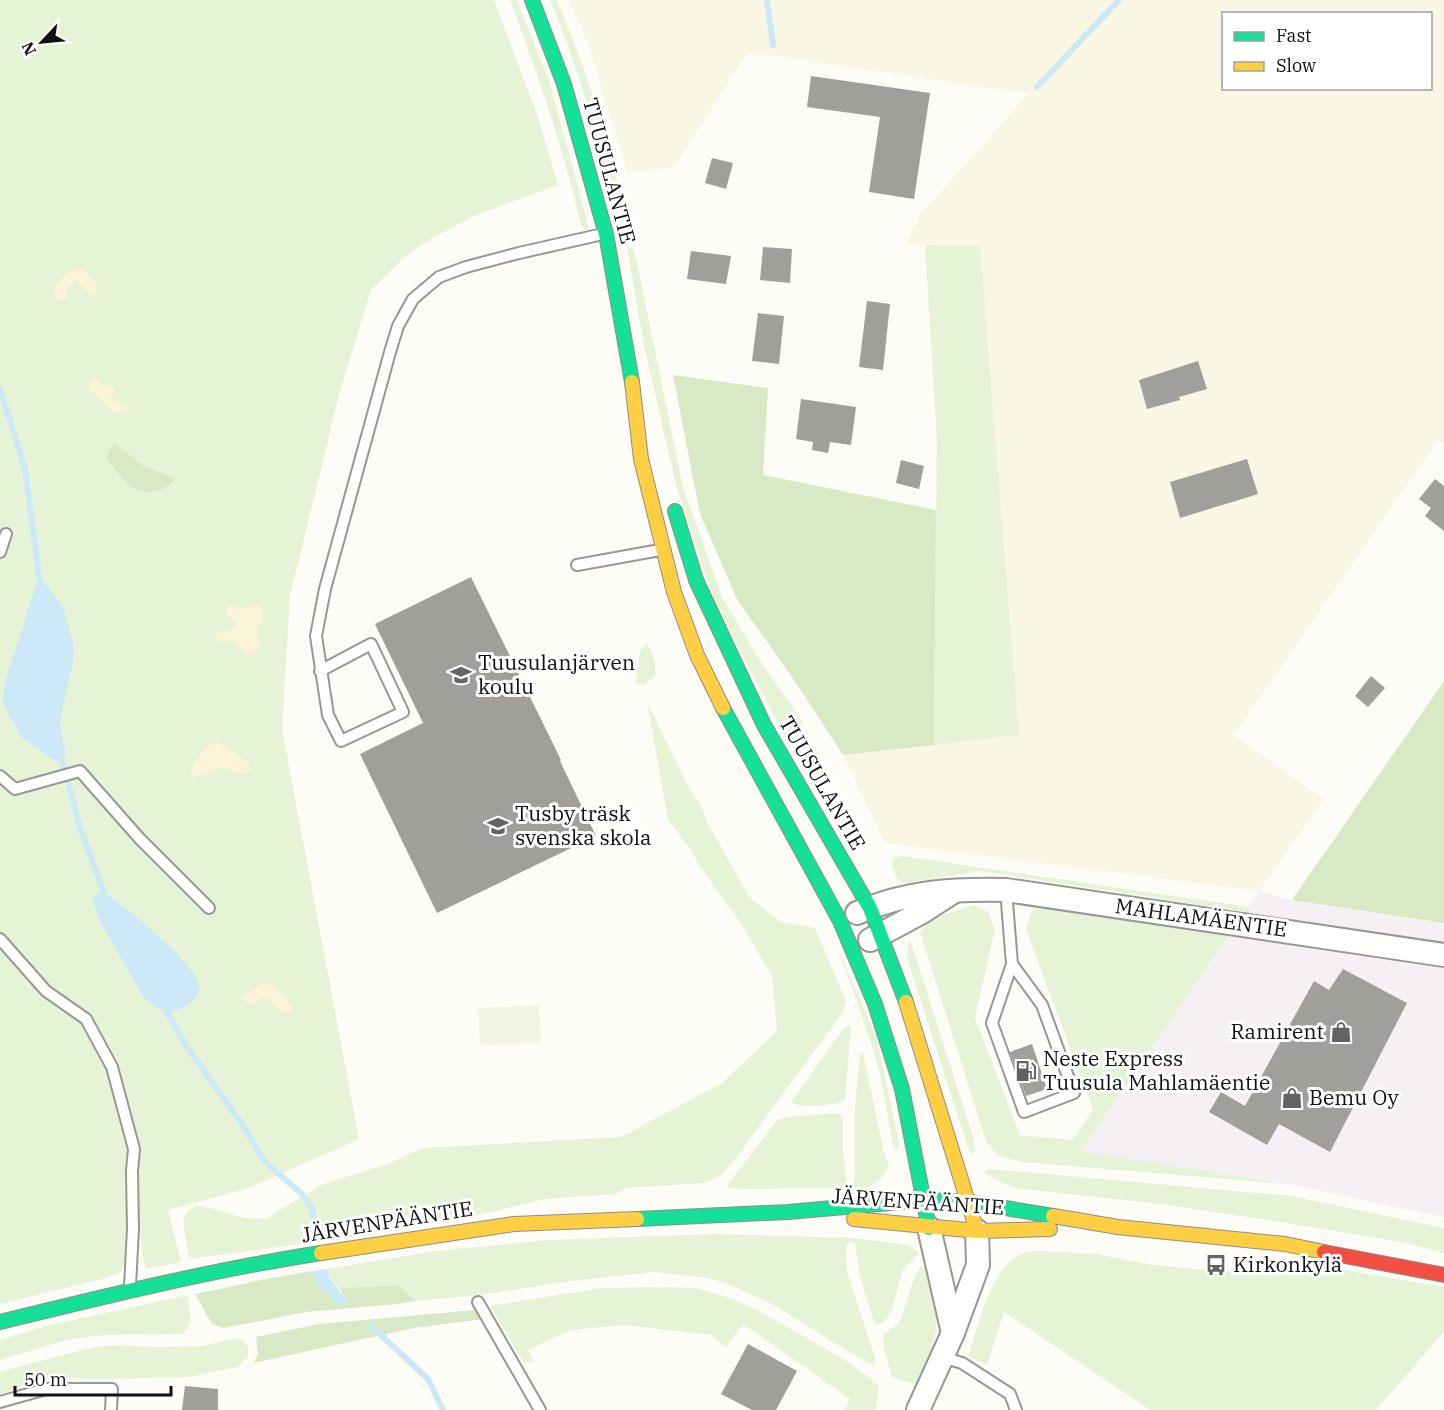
<svg xmlns="http://www.w3.org/2000/svg" width="1444" height="1410" font-family="'IBM Plex Serif',serif">
	<style>
		.industrial { fill: #f5f0f3 }
		.farmland { fill: #f9f7e4; fill-rule: evenodd }
		.green { fill: #e7f3d7 }
		.forest { fill: #d8eac5 }
		.sand { fill: #fcf4d9 }
		.pitch { fill: #f0f6e1 }
		.water { fill: #cde8f7 }
		.lines { fill: none; stroke-linecap: round; stroke-linejoin: round }
		.stream { stroke: #cde8f7; stroke-width: 6 }
		.building { fill: #a19f9c }
		.lane-casing { stroke: #979795; stroke-width: 14 }
		.street-casing { stroke: #979795; stroke-width: 26 }
		.fast-casing { stroke: #8e8d8b; stroke-width: 16 }
		.slow-casing { stroke: #8e8d8b; stroke-width: 16 }
		.jam-casing { stroke: #8e8d8b; stroke-width: 16 }
		.lane { stroke: #fffffe; stroke-width: 10 }
		.street { stroke: #fffffe; stroke-width: 22 }
		.fast { stroke: #16e098; stroke-width: 14 }
		.slow { stroke: #ffcf43; stroke-width: 14 }
		.jam { stroke: #f24e42; stroke-width: 14 }
		.labels { text-anchor: middle; stroke-width: 6; stroke-linejoin: round; paint-order: stroke }
		.street-label { font-size: 21px; fill: #111; stroke: #fff }
		.poi-label { font-size: 21px; fill: #111; stroke: #fff; text-anchor: start }
	</style>
	<rect width="100%" height="100%" fill="#fdfcf7"/>
	<polygon class="industrial" points="1259,891 1292,900 1444,923 1444,1217 1287,1184 1081,1151"/>
	<path class="farmland" d="M569,0H1444V442L1436,443L1234,735L1324,799L1259,891L885,843L843,755L1019,735L980,246L906,244L919,216L1028,94L748,52L674,167L628,174L588,44ZM1224,14H1430V88H1224Z"/>
	<g class="green">
		<path d="M0,0H494L538,117L558,185L476,215L434,237L408,254L371,290L339,395L290,596L282,729L359,1139L246,1189L168,1210L181,1262L147,1269L142,1255L140,1216L130,1219C129,1237 128,1255 121,1272L106,1278L0,1304Z"/>
		<path d="M510,0H517L550,83L589,228L585,230L581,225C563,147 538,75 510,0Z"/>
		<path d="M550,0H557C587,69 606,139 625,211L621,213L616,206C597,136 578,67 550,0Z"/>
		<polygon points="925,245 980,246 1019,735 934,745 937,441"/>
		<polygon points="632,248 635,253 683,487 722,597 760,661 803,722 802,736 790,747 714,600 677,489 645,350 627,249"/>
		<path d="M646,643C654,653 656,664 655,676L644,685L636,683L640,651Z"/>
		<polygon points="647,702 688,786 701,806 706,820 750,898 781,922 815,928 846,1001 843,1012 736,1158 720,1176 705,1183 625,1188 616,1194 544,1199 475,1216 331,1240 189,1259 183,1223 186,1213 195,1206 205,1207 245,1218 265,1219 321,1185 388,1164 423,1148 621,1137 722,1083 777,1031 772,976 743,927 698,863 692,851 668,820"/>
		<polygon points="902,856 1249,907 1248,912 980,871 906,883 898,881 892,865 893,859"/>
		<polygon points="974,905 988,912 995,929 975,1018 1020,1135 1073,1140 1093,1110 1026,929 1032,910 1051,908 1229,935 1081,1151 1287,1184 1020,1162 998,1155 986,1141 920,932 930,919"/>
		<path d="M834,941L876,1035L899,1143L897,1151L893,1146C887,1114 883,1081 873,1050C862,1013 848,977 834,941Z"/>
		<polygon points="911,942 974,1140 975,1151 970,1154 907,958 908,943"/>
		<path d="M848,1026H851L845,1100C834,1106 801,1109 791,1102L843,1029Z"/>
		<path d="M860,1053H863L883,1149L889,1166C881,1180 876,1186 860,1188L736,1189L726,1187L777,1120L786,1117L837,1113L843,1116V1153L847,1183L853,1184L855,1175V1106Z"/>
		<polygon points="990,1169 1291,1196 1444,1228 1444,1253 1401,1242 1274,1221 1161,1204 1014,1188 985,1174 985,1171"/>
		<polygon points="715,1234 854,1238 908,1245 919,1253 903,1269 891,1313 883,1323 876,1324 873,1319 860,1276 855,1244 850,1241 846,1245 847,1272 876,1360 873,1364 864,1361 770,1303 728,1284 708,1278 654,1272 571,1281 480,1295 416,1301 398,1285 339,1288 329,1278 327,1269 435,1251 547,1240"/>
		<path d="M1038,1251L1095,1254L1154,1265L1205,1270C1218,1280 1237,1265 1252,1263C1282,1260 1311,1265 1339,1269C1374,1275 1409,1281 1444,1287V1332L1376,1410H1150L1004,1312L987,1364L970,1358L968,1356C979,1325 990,1270 1019,1255C1025,1252 1032,1252 1038,1251Z"/>
		<path d="M921,1267H928C933,1283 938,1300 937,1318C936,1341 927,1364 920,1386L892,1377L884,1349L883,1336C888,1331 897,1326 900,1320C909,1303 909,1281 921,1267Z"/>
		<polygon points="661,1287 696,1288 733,1299 761,1312 845,1360 879,1385 876,1410 844,1410 850,1399 743,1324 726,1347 711,1335 624,1325 571,1330 528,1350 534,1361 524,1363 490,1306 602,1288"/>
		<polygon points="188,1295 191,1322 183,1334 103,1335 66,1340 0,1360 0,1340 46,1326"/>
		<polygon points="239,1338 248,1346 248,1356 238,1367 189,1377 102,1379 46,1378 0,1394 0,1372 85,1349 111,1345 159,1347 202,1346"/>
	</g>
	<g class="forest">
		<polygon points="673,375 768,388 763,475 936,510 934,745 843,755 803,693 737,599 700,514"/>
		<path d="M114,443L142,465L175,478C167,491 146,497 132,487C123,481 114,467 106,458Z"/>
		<polygon points="1444,681 1444,923 1292,900"/>
		<polygon points="312,1271 318,1284 336,1303 349,1304 339,1288 398,1285 416,1301 398,1304 306,1312 224,1328 212,1324 195,1294 271,1278"/>
		<polygon points="475,1310 484,1319 414,1328 253,1363 258,1355 256,1337 319,1324"/>
	</g>
	<g class="sand">
		<path d="M79,268C90,273 97,281 97,293L91,296L77,280L67,288V298L62,302L55,298L53,293C58,279 66,274 79,268Z"/>
		<path d="M98,379L100,384L113,386L115,391L112,395V400L124,403L129,407L125,412C107,415 104,397 90,391L88,385L92,380Z"/>
		<path d="M230,605L245,609L250,606L257,605L261,608L262,621L257,627L260,645C250,662 242,650 233,641H216L215,634L234,629L237,626V622C232,618 228,617 226,610Z"/>
		<path d="M214,743C227,743 238,757 249,763L251,770L244,774L221,768L193,777L190,775C194,763 202,748 214,743Z"/>
		<polygon points="262,984 271,984 293,1006 292,1013 281,1012 270,998 262,998 252,1005 246,1002 243,996"/>
	</g>
	<polygon class="pitch" points="539,1005 541,1043 480,1045 478,1008"/>
	<g class="water">
		<polygon points="39,576 63,607 74,646 73,664 61,715 60,728 66,754 63,762 55,761 22,737 3,704 5,682"/>
		<path d="M104,892C122,905 204,968 199,989C196,1004 180,1008 168,1014L145,1000L100,921L93,901L94,896Z"/>
		<polygon points="327,1269 329,1278 350,1304 336,1303 318,1284 312,1271"/>
	</g>
	<g class="lines">
		<g class="stream">
			<polyline points="767,0 773,45"/>
			<polyline points="1037,87 1119,0"/>
			<polyline points="0,389 25,469 39,576"/>
			<polyline points="63,762 80,828 104,892"/>
			<polyline points="168,1014 185,1044 244,1127 264,1161 303,1195 312,1209 316,1228"/>
			<polyline points="372,1327 428,1379 443,1410"/>
		</g>
	</g>
	<g class="building">
		<polygon points="811,76 930,93 914,199 869,192 880,117 807,107"/>
		<polygon points="712,158 733,163 726,189 705,183"/>
		<polygon points="763,247 792,249 790,283 760,280"/>
		<polygon points="691,251 731,256 726,284 687,279"/>
		<polygon points="867,301 890,304 883,370 859,367"/>
		<polygon points="758,313 784,316 779,364 752,361"/>
		<polygon points="1198,361 1207,389 1179,397 1180,400 1147,409 1139,380"/>
		<polygon points="801,399 856,407 851,445 830,442 828,453 812,450 813,442 796,439"/>
		<polygon points="1247,459 1258,494 1180,518 1170,482"/>
		<polygon points="901,460 924,466 919,489 896,483"/>
		<polygon points="1435,479 1444,486 1444,531 1425,516 1431,508 1419,499"/>
		<polygon points="471,577 561,760 560,761 596,836 437,913 360,754 423,723 375,624"/>
		<polygon points="1371,676 1385,688 1368,707 1355,696"/>
		<polygon points="1343,969 1407,1003 1330,1152 1279,1124 1267,1145 1209,1112 1221,1092 1245,1106 1314,981 1329,990"/>
		<polygon points="1032,1044 1047,1089 1026,1096 1010,1052"/>
		<polygon points="748,1344 797,1371 776,1410 752,1410 721,1394"/>
		<polygon points="185,1386 218,1389 218,1410 182,1410"/>
	</g>
	<g class="lines">
		<defs>
			<g id="lane">
				<polyline points="0,552 6,534"/>
				<polyline points="577,565 660,550"/>
				<polyline points="320,671 371,644 403,712 341,741 328,715 316,636 325,589 390,352 398,326 413,299 439,277 466,267 519,253 603,234"/>
				<polyline points="0,776 15,789 80,771 140,839 209,908"/>
				<polyline points="1006,890 1012,964 992,1023 1024,1112 1074,1093 1042,1005 1012,964"/>
				<polyline points="0,939 46,991 86,1019 112,1067 134,1149 132,1171 133,1229 130,1286"/>
				<polyline points="478,1302 540,1410"/>
				<polyline points="942,1357 962,1363 1010,1394 1016,1410"/>
				<polyline points="0,1402 46,1389 112,1389 111,1410"/>
			</g>
			<g id="street">
				<path d="M857,913C907,891 952,889 1006,890L1444,955"/>
				<polyline points="870,940 922,912 953,892"/>
				<polyline points="929,1228 953,1333"/>
				<polyline points="918,1410 953,1333 978,1265 977,1231"/>
			</g>
			<g id="fast">
				<polyline points="532,0 564,84 606,234 632,382"/>
				<polyline points="675,511 696,580 764,725 870,908 906,1002"/>
				<polyline points="723,708 840,921 875,1004 902,1089 929,1228"/>
				<polyline points="637,1219 788,1212 924,1200 970,1202 1053,1216"/>
				<path d="M0,1322C106,1296 212,1270 321,1253"/>
			</g>
			<g id="slow">
				<polyline points="632,382 641,459 674,592 697,655 723,708"/>
				<polyline points="906,1002 977,1231"/>
				<polyline points="1053,1216 1118,1227 1285,1244 1324,1252"/>
				<polyline points="854,1219 977,1231 1050,1229"/>
				<polyline points="321,1253 514,1224 637,1219"/>
			</g>
			<polyline id="jam" points="1324,1252 1444,1275"/>
		</defs>
		<use href="#lane" class="lane-casing"/>
		<use href="#street" class="street-casing"/>
		<use href="#fast" class="fast-casing"/>
		<use href="#slow" class="slow-casing"/>
		<use href="#jam" class="jam-casing"/>
		<use href="#lane" class="lane"/>
		<use href="#street" class="street"/>
		<use href="#fast" class="fast"/>
		<use href="#slow" class="slow"/>
		<use href="#jam" class="jam"/>
	</g>
	<defs>
		<symbol id="school-bare" viewBox="-9 -9 18 18"><path d="M0-5L7-2L0 1L-7-2ZM-4 1L0 2.5L4 1V4Q0 6-4 4Z" fill="#646362" stroke="#fff" stroke-width="2.5" paint-order="stroke"/></symbol>
		<symbol id="shop-bare" viewBox="-9 -9 18 18"><path d="M-5-2.5h2.3a2.7 3.5 0 0 1 5.4 0H5L5.5 6h-11ZM-1.5-2.5h3a1.5 2.3 0 0 0-3 0Z" fill="#646362" stroke="#fff" stroke-width="2.5" paint-order="stroke"/></symbol>
		<symbol id="fuel-bare" viewBox="-9 -9 18 18"><path d="M-5.5-6h7V0h2V4h1.3V-2.5L3-4.5l.8-.8L6-3V5H2.5V1h-1V6h-7ZM-4.2-4.7v3.2H.2V-4.7Z" fill="#646362" stroke="#fff" stroke-width="2.5" paint-order="stroke"/></symbol>
		<symbol id="bus-bare" viewBox="-9 -9 18 18"><path d="M-5-6H5V4H4V6H2V4H-2V6H-4V4H-5ZM-3.5-4V0h7V-4ZM-3.5 1.2v1.5H-2V1.2ZM2 1.2v1.5H3.5V1.2Z" fill="#646362" stroke="#fff" stroke-width="2.5" paint-order="stroke"/></symbol>
	</defs>
	<g fill-rule="evenodd">
		<use href="#school-bare" x="446" y="660" width="30" height="30"/>
		<use href="#school-bare" x="483" y="811" width="30" height="30"/>
		<use href="#shop-bare" x="1326" y="1017" width="30" height="30"/>
		<use href="#fuel-bare" x="1011" y="1056" width="30" height="30"/>
		<use href="#shop-bare" x="1277" y="1083" width="30" height="30"/>
		<use href="#bus-bare" x="1201" y="1250" width="30" height="30"/>
	</g>
	<g class="labels">
		<g class="street-label">
			<text transform="translate(609 171) rotate(75)" y="7">TUUSULANTIE</text>
			<text transform="translate(822 783) rotate(60)" y="7">TUUSULANTIE</text>
			<text transform="translate(1201 918) rotate(8)" y="7">MAHLAMÄENTIE</text>
			<text transform="translate(918 1202) rotate(4)" y="7">JÄRVENPÄÄNTIE</text>
			<text transform="translate(387 1222) rotate(-9)" y="7">JÄRVENPÄÄNTIE</text>
		</g>
		<g class="poi-label">
			<text x="478" y="670">Tuusulanjärven<tspan x="478" dy="24">koulu</tspan></text>
			<text x="515" y="821">Tusby träsk<tspan x="515" dy="24">svenska skola</tspan></text>
			<text x="1324" y="1039" text-anchor="end">Ramirent</text>
			<text x="1043" y="1066">Neste Express<tspan x="1043" dy="24">Tuusula Mahlamäentie</tspan></text>
			<text x="1309" y="1105">Bemu Oy</text>
			<text x="1233" y="1272">Kirkonkylä</text>
		</g>
	</g>
	<rect x="1222" y="12" width="210" height="78" fill="#ffffff" stroke="#a0a0a0" stroke-width="1.5"/>
	<rect x="1234" y="32" width="30" height="9" fill="#16e098" stroke="#a0a0a0" stroke-width="1.5"/>
	<text x="1276" y="42" font-size="18" fill="#111111">Fast</text>
	<rect x="1234" y="62" width="30" height="9" fill="#ffcf43" stroke="#a0a0a0" stroke-width="1.5"/>
	<text x="1276" y="72" font-size="18" fill="#111111">Slow</text>
	<g transform="translate(42 42) rotate(244)" stroke="#ffffff" stroke-width="4.5" paint-order="stroke">
	<path d="M0-4.5L10 22L0 15L-10 22Z" fill="#111111"/>
	<text y="-9" font-size="16" font-weight="bold" text-anchor="middle" fill="#111111">N</text>
	</g>
	<path d="M15 1386v9h156v-9" fill="none" stroke="#111111" stroke-width="3"/>
	<text x="24" y="1386" font-size="18" fill="#111111" stroke="#ffffff" stroke-width="4.5" paint-order="stroke">50 m</text>
</svg>
